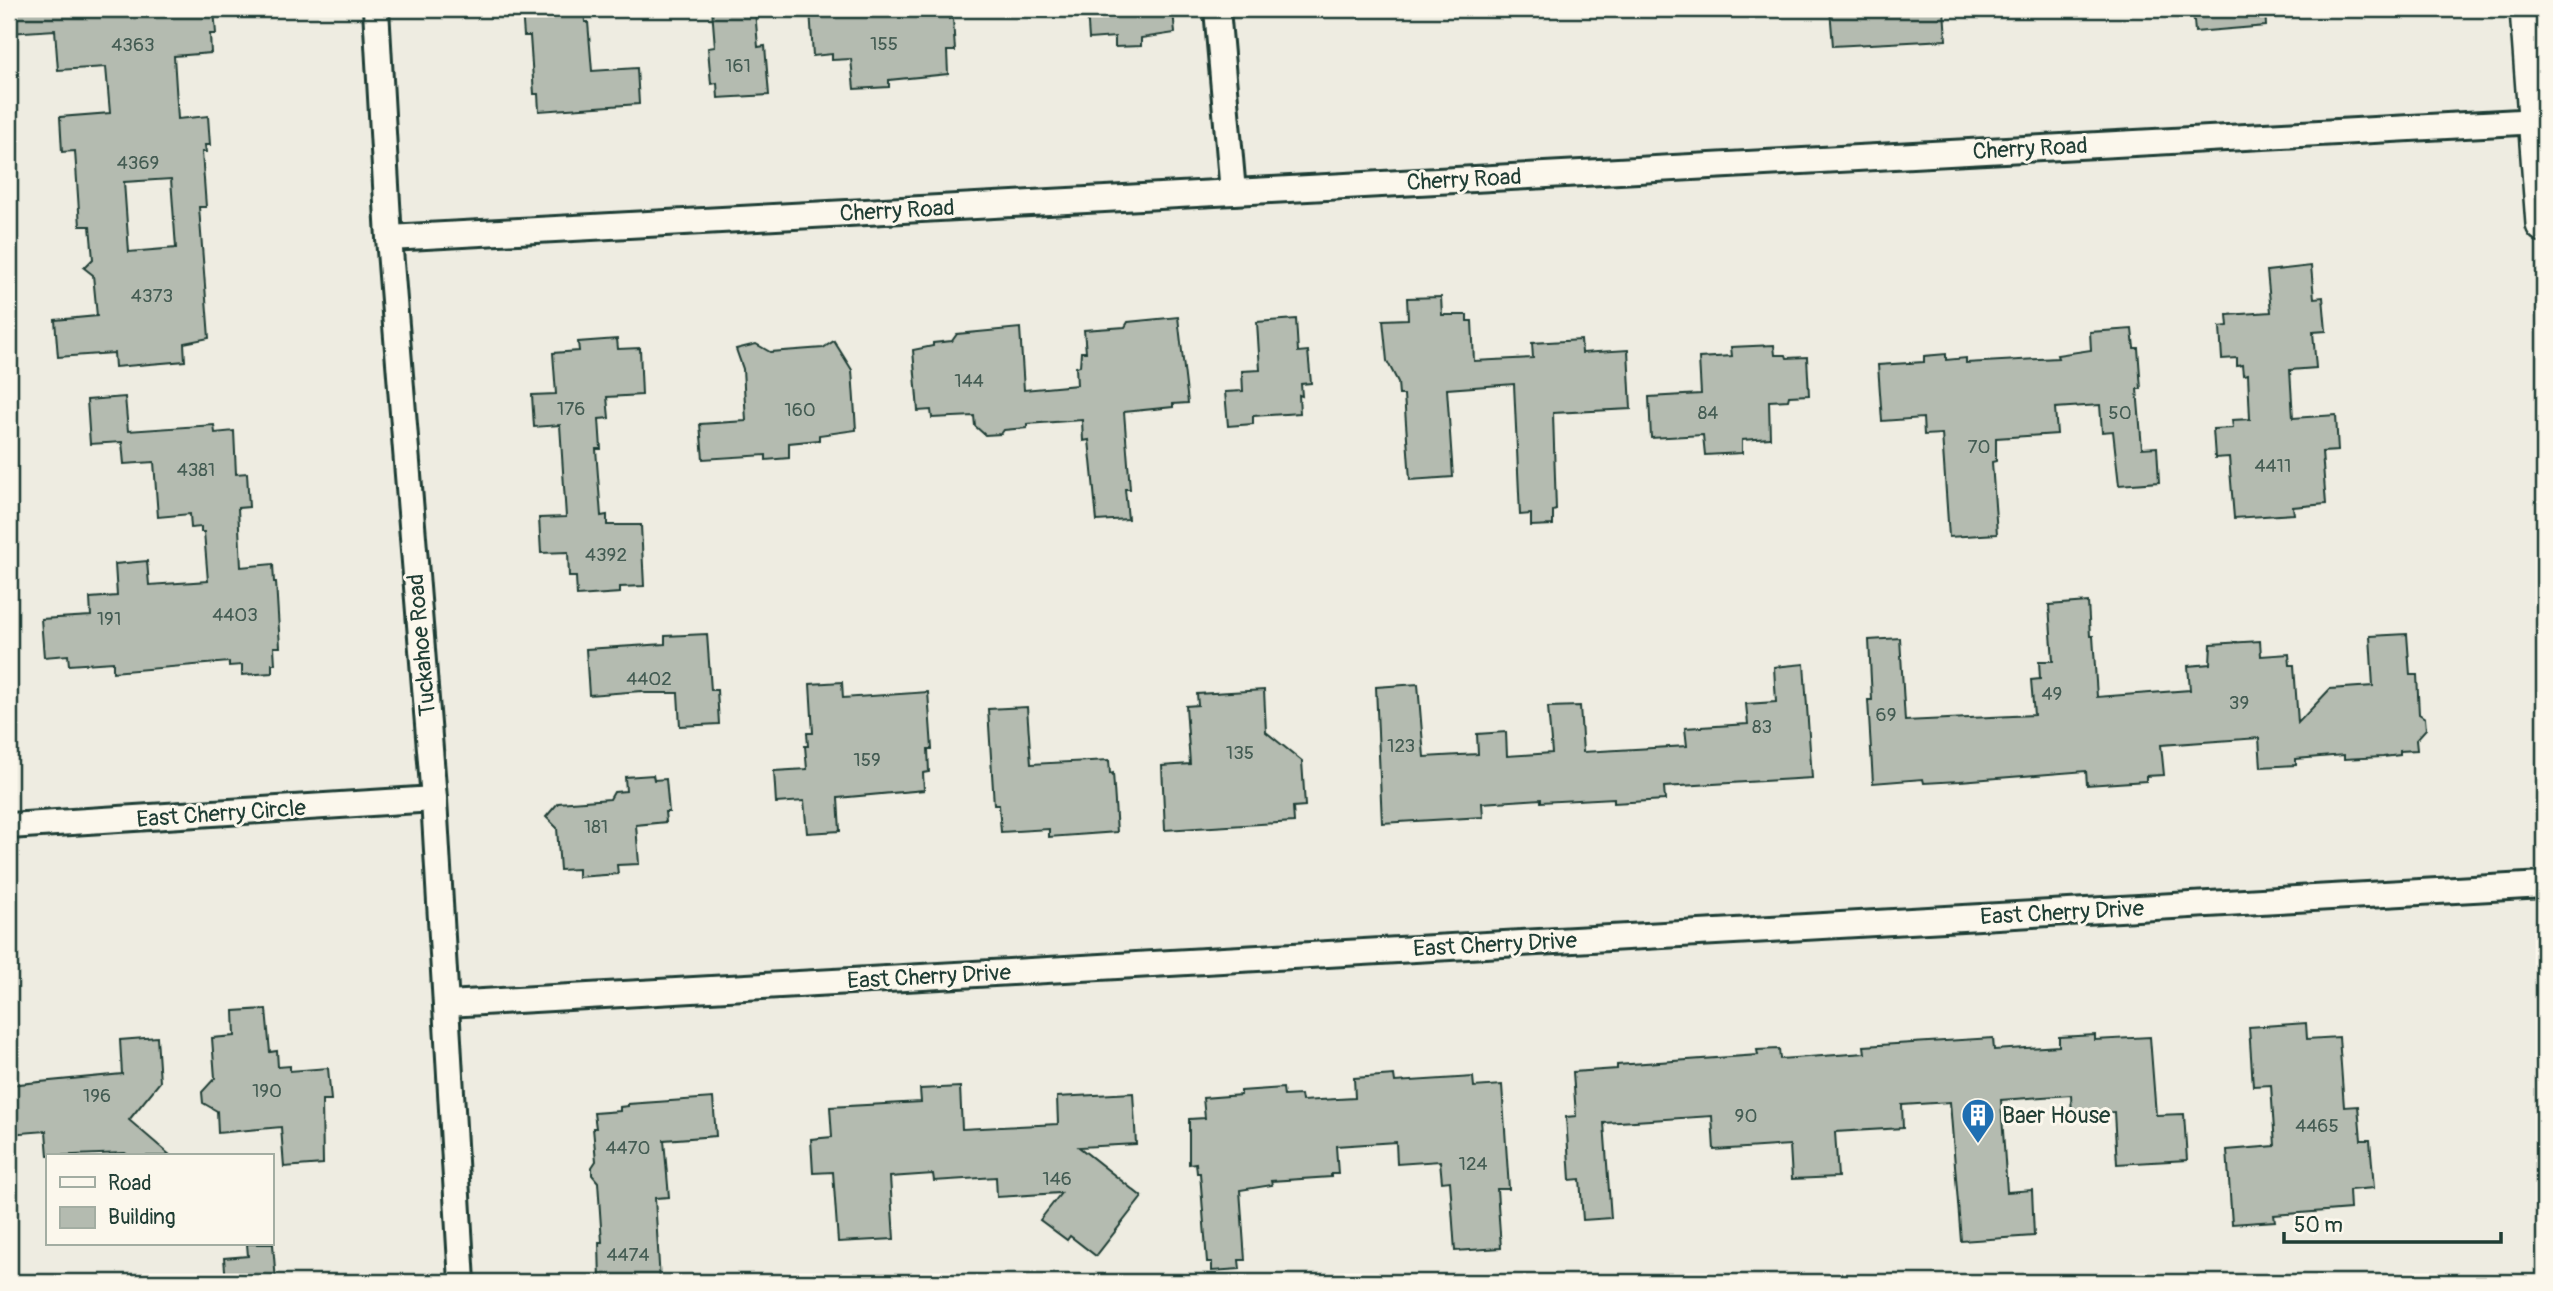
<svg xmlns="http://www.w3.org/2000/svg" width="2553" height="1291" font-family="Pangolin,sans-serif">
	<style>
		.building { fill: #b4bbb0; stroke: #1f3d34; stroke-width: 2; fill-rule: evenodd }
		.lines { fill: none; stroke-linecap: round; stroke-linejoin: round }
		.minor-casing { stroke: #1f3d34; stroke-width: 30 }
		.secondary-casing { stroke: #1f3d34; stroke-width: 40 }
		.minor { stroke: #fbf7ec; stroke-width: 24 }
		.secondary { stroke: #fbf7ec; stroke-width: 35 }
		.labels { text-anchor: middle; stroke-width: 6; stroke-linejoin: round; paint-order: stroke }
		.number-label { font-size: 19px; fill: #445c53 }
		.street-label { font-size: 23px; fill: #1f3d34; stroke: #fbf7ec }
		.poi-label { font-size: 23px; fill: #1f3d34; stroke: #fbf7ec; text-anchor: start }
	</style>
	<rect width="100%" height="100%" fill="#eeece1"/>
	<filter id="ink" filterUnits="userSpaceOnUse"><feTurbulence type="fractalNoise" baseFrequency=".0143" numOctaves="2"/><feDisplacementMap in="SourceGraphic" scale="14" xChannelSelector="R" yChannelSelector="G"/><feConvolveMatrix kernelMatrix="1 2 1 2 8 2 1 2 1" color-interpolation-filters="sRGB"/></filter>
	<g filter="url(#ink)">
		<g class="building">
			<path d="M9,9H214L216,34H210L211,53L174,56L178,119L208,116L210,145H205L206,152H202L206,207H199L209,338L184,343L185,361L115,367L114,353L58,357L55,320L97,316L93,275L84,268L93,259L90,226H80L75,151L62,152L60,117L110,113L106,67L58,70L55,30L9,33ZM171,179L176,248L129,252L124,182Z"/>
			<polygon points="522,9 584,9 585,22 588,22 592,71 637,68 639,104 539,111 538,94 534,94 530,36 524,36"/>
			<polygon points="712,9 755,10 758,47 765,46 769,95 718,98 717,83 711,84 708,48 715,47"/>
			<polygon points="810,9 949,9 949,19 953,18 955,51 947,51 948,74 889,80 889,87 854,89 851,59 832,60 832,54 813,56"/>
			<polygon points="1087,9 1173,9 1175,33 1141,38 1141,46 1115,47 1115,37 1089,39"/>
			<polygon points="1830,9 1944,9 1946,40 1833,46"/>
			<polygon points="2193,9 2265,9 2266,26 2195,32"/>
			<polygon points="2311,266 2314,298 2323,297 2326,331 2313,332 2316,368 2290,370 2293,418 2336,415 2338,451 2322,452 2326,504 2293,507 2294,514 2234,518 2229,457 2215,458 2213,429 2233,428 2232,420 2250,419 2248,374 2243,375 2242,365 2237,366 2237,358 2222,359 2220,327 2228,326 2227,315 2271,312 2267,271"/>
			<polygon points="1441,297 1442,315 1467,315 1467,321 1472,321 1474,361 1533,358 1532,343 1581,340 1582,353 1628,350 1631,409 1553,413 1556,510 1553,511 1553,525 1531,526 1531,514 1520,515 1514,384 1447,389 1453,477 1410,480 1404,395 1399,395 1398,382 1387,361 1383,320 1408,319 1407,298"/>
			<polygon points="1178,317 1188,403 1173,404 1173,407 1124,412 1130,489 1125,489 1128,519 1097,521 1089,440 1083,441 1082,420 1027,424 1027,428 1004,430 1001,434 985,435 975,426 974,416 932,418 931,410 918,411 913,350 933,346 933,343 952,341 957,334 1020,328 1024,390 1077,385 1076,367 1080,366 1081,352 1086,352 1084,330 1125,327 1128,322"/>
			<polygon points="1296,319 1298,352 1308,351 1311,383 1301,384 1302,396 1299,395 1300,413 1253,416 1253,424 1228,426 1225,392 1243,391 1242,371 1260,370 1257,322"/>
			<polygon points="2132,329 2134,348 2138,348 2141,389 2137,389 2142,448 2157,447 2159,482 2119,485 2113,431 2102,432 2100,405 2055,408 2057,434 1996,438 1996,461 1992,462 1997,534 1949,537 1942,434 1924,435 1923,418 1882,421 1878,365 1924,362 1924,356 1946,354 1946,360 1966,358 1966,363 2058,358 2057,355 2091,350 2090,332"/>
			<polygon points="617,339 618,349 640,348 642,395 607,397 609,418 599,419 601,449 596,449 601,516 607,515 607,525 641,525 644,586 620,587 620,593 577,596 576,577 569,577 568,552 541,553 539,518 566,517 560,425 534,427 532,395 556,394 553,353 579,351 578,342"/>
			<polygon points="834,341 852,370 856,430 819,435 819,440 789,443 789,458 766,460 766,455 703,459 700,424 746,421 743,369 736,349 756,344 770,352 823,348"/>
			<polygon points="1774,345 1775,355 1786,355 1787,358 1807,357 1809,395 1789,396 1788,400 1769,401 1770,438 1742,440 1742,453 1705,455 1703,435 1651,438 1649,397 1701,394 1699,358 1732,356 1731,347"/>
			<polygon points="125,397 128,431 214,425 215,433 234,431 236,474 247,473 249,507 238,508 241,567 273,564 274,582 276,582 280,647 274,647 275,664 272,664 272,673 242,675 242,665 229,666 229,662 113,672 113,662 69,665 68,655 44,657 41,619 91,616 90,598 117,596 115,564 147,561 149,585 208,581 204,532 201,532 201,527 191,528 190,514 158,517 154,462 124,464 122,442 90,444 87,400"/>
			<polygon points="2088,602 2090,636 2093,636 2097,697 2190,690 2188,666 2210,664 2211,644 2260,641 2261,656 2289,654 2290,665 2294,665 2298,723 2330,689 2373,686 2370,636 2407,634 2410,675 2417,675 2419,714 2425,718 2426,729 2416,740 2417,750 2400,751 2400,755 2383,757 2344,759 2344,755 2296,759 2296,765 2261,767 2259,738 2161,745 2164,775 2146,776 2146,781 2087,785 2086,771 1960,781 1924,783 1923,779 1873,783 1868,700 1872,700 1869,640 1900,638 1905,721 2034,715 2031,680 2040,679 2039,661 2053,661 2049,605"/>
			<polygon points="707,634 711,690 717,690 719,724 680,726 678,693 645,693 642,691 589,695 586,649 665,644 665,636"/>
			<polygon points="1804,664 1812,778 1664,787 1665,800 1614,803 1614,798 1541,802 1541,799 1482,803 1483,817 1382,823 1376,687 1418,684 1424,757 1478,754 1477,734 1506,732 1507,756 1552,753 1548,707 1580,706 1583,752 1687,746 1685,728 1748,724 1746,704 1776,702 1774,667"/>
			<polygon points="842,682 843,698 928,692 932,749 928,749 929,772 923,773 924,790 838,798 840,831 807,833 804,801 776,803 774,771 807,769 805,746 808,746 807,733 813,733 810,684"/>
			<polygon points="1264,690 1266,732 1302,761 1305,806 1293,807 1294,822 1165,830 1162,766 1190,764 1186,706 1198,705 1197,694"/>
			<polygon points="1027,707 1031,764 1109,760 1110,774 1113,773 1117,832 1049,837 1049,829 1001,832 999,805 994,805 988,709"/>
			<polygon points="653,775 654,780 666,779 669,812 665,812 666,822 636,825 639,864 617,865 618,874 578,877 578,869 560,870 557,828 546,817 558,803 610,799 614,792 626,791 625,777"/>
			<polygon points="266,1009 270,1052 277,1051 278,1067 290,1066 290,1071 328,1068 331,1100 322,1100 323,1164 284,1167 281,1127 218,1133 217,1111 203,1103 202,1092 215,1078 212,1038 235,1036 234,1011"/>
			<polygon points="2306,1023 2307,1039 2339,1037 2344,1107 2358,1106 2361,1140 2370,1140 2374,1188 2349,1190 2350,1209 2274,1215 2275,1221 2232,1224 2227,1150 2275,1146 2271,1085 2253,1086 2249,1027"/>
			<polygon points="2095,1035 2095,1040 2150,1037 2156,1115 2184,1114 2187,1160 2117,1164 2114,1112 2072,1115 2071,1095 2001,1100 2007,1192 2032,1190 2034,1236 1961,1241 1950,1102 1902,1105 1903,1128 1835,1132 1838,1177 1792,1179 1790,1145 1714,1150 1712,1116 1604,1123 1611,1218 1583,1220 1580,1179 1570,1180 1566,1117 1576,1116 1573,1072 1617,1069 1617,1065 1758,1055 1757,1050 1779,1049 1780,1059 1865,1053 1864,1046 1993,1038 1994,1050 2059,1046 2059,1037"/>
			<polygon points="157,1037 160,1082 129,1120 171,1156 129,1156 125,1153 48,1156 46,1131 9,1134 9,1085 122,1074 120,1040"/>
			<polygon points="1394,1075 1395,1082 1473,1077 1474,1087 1502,1085 1509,1189 1497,1189 1501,1248 1455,1251 1450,1181 1442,1182 1440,1161 1397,1164 1396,1142 1336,1146 1338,1174 1331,1174 1331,1177 1271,1181 1272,1185 1240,1190 1245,1260 1239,1260 1240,1269 1212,1271 1212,1262 1207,1262 1200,1173 1197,1173 1196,1163 1189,1164 1189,1119 1205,1118 1203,1098 1241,1095 1241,1091 1283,1088 1284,1096 1301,1095 1302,1101 1355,1098 1354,1078"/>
			<polygon points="960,1087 962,1129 1058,1124 1057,1097 1133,1093 1136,1144 1079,1147 1142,1197 1096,1256 1070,1236 1067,1240 1040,1220 1061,1193 997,1197 996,1177 934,1181 933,1174 890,1177 894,1239 838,1242 833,1172 813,1173 811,1139 832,1137 830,1107 921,1102 920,1089"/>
			<polygon points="713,1098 716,1136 664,1140 669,1197 655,1198 660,1282 600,1282 599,1242 602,1242 598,1182 592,1175 592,1167 596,1161 593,1128 596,1128 594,1113 620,1111 620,1107 628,1106 628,1104"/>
			<polygon points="247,1244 273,1244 276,1282 226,1282 224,1258 248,1256"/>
		</g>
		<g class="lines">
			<defs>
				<g id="minor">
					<polyline points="376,9 389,238 434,799 462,1282"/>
					<polyline points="1217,9 1233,192"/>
					<polyline points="389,238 2538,121"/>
					<polyline points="9,826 434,799"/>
					<polyline points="447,1004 2544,885"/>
				</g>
				<polyline id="secondary" points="2528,9 2544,224"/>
			</defs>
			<use href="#minor" class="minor-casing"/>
			<use href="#secondary" class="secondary-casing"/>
			<use href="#minor" class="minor"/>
			<use href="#secondary" class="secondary"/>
		</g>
	</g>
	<defs>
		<symbol id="building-pin" viewBox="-11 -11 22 30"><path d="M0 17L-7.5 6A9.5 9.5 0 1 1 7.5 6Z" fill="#1f6fb2" stroke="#fbf7ec"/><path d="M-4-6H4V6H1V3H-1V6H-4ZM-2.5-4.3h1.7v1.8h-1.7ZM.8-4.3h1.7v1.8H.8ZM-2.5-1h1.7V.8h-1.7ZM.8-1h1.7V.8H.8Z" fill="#fff"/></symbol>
	</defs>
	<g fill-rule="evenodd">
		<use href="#building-pin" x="1959" y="1096" width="38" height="52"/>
	</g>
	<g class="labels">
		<g class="number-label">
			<text x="884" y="50">155</text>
			<text x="133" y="51">4363</text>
			<text x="738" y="72">161</text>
			<text x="138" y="169">4369</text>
			<text x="152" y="302">4373</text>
			<text x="969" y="387">144</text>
			<text x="571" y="415">176</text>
			<text x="800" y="416">160</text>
			<text x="1708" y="419">84</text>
			<text x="2120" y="419">50</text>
			<text x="1979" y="453">70</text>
			<text x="2273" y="472">4411</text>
			<text x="196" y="476">4381</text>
			<text x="606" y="561">4392</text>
			<text x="235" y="621">4403</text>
			<text x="109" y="625">191</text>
			<text x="649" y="685">4402</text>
			<text x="2052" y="700">49</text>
			<text x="2239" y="709">39</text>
			<text x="1886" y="721">69</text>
			<text x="1762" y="733">83</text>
			<text x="1401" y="752">123</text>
			<text x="1240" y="759">135</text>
			<text x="867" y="766">159</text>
			<text x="596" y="833">181</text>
			<text x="267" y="1097">190</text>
			<text x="97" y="1102">196</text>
			<text x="1746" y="1122">90</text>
			<text x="2317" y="1132">4465</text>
			<text x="628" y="1154">4470</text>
			<text x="1473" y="1170">124</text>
			<text x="1057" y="1185">146</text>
			<text x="628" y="1261">4474</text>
		</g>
		<g class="street-label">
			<text transform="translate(2030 148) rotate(-3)" y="8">Cherry Road</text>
			<text transform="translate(1464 179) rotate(-3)" y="8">Cherry Road</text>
			<text transform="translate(897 210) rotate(-3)" y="8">Cherry Road</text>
			<text transform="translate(421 645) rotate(-95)" y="8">Tuckahoe Road</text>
			<text transform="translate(221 813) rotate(-4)" y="8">East Cherry Circle</text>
			<text transform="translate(2062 912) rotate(-3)" y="8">East Cherry Drive</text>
			<text transform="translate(1495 944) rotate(-3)" y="8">East Cherry Drive</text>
			<text transform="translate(929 976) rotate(-3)" y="8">East Cherry Drive</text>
		</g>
		<g class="poi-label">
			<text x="2002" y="1123">Baer House</text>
		</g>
	</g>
	<rect width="2553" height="1291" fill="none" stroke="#fbf7ec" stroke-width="35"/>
	<rect x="18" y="18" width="2518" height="1256" fill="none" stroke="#1f3d34" stroke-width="2.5" filter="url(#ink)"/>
	<rect x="46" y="1154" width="228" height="91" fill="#fbf7ec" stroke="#a3ada2" stroke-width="2"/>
	<rect x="60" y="1177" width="35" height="10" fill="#fbf7ec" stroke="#a3ada2" stroke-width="2"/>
	<text x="108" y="1190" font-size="21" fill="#1f3d34">Road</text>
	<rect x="60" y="1207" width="35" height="21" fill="#b4bbb0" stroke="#a3ada2" stroke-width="2"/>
	<text x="108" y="1224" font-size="21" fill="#1f3d34">Building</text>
	<path d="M2284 1232v10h217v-10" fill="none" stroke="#1f3d34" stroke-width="3.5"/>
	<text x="2294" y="1232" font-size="21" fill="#1f3d34" stroke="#fbf7ec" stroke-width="5" paint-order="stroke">50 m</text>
</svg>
